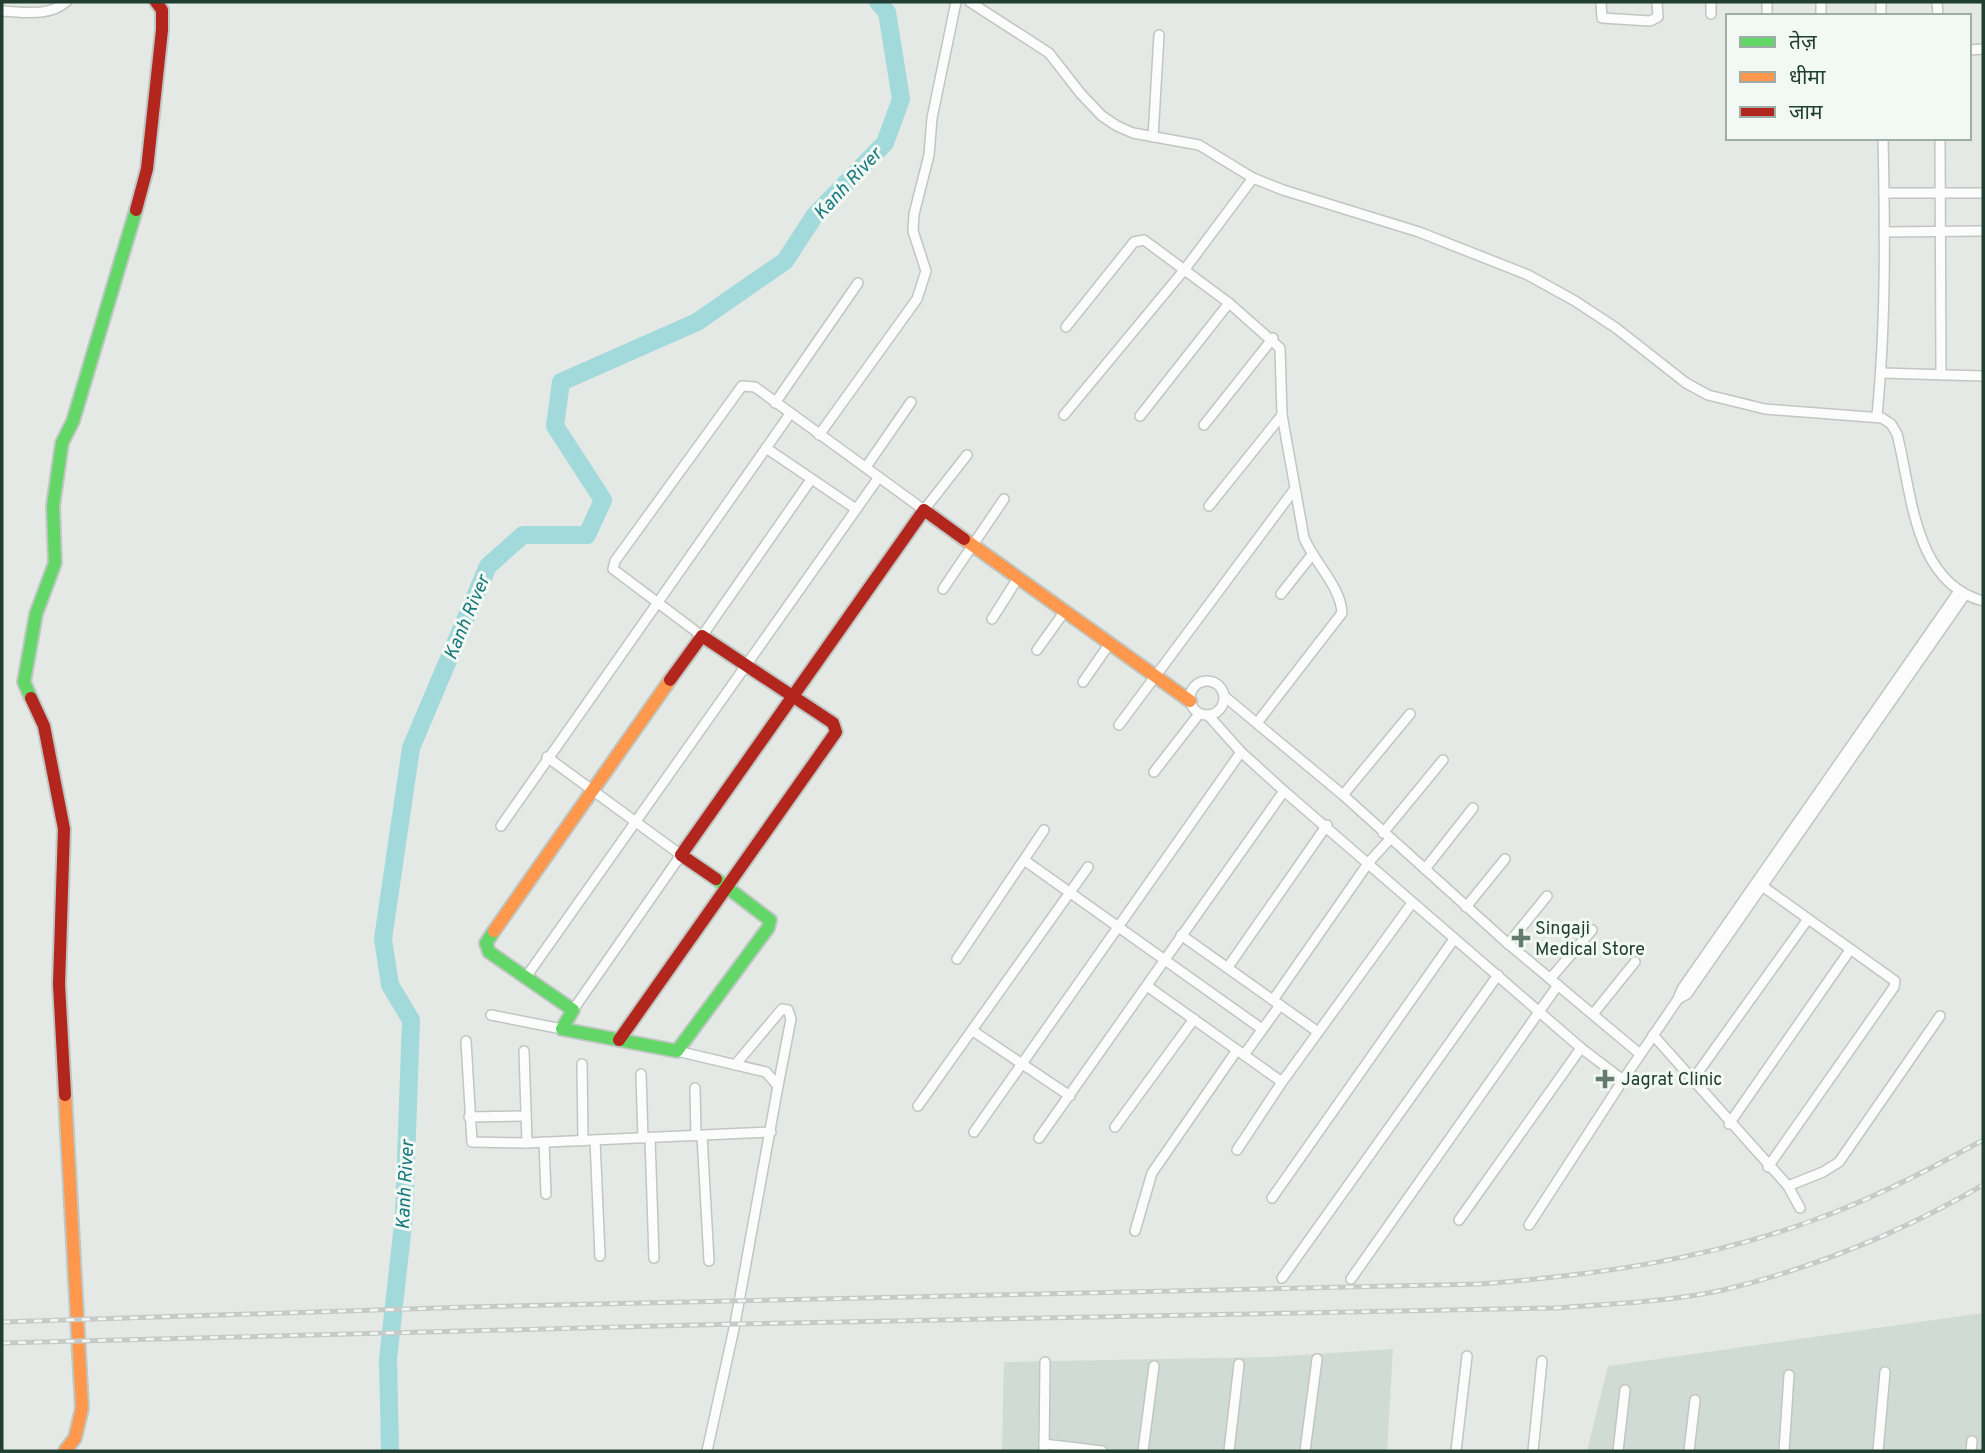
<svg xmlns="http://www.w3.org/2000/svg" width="1985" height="1453" font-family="Overpass,'Noto Sans Devanagari',sans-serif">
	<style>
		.built { fill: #d1dbd6 }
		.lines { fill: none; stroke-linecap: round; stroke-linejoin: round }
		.river { stroke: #a2d9da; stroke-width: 18 }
		.street-casing { stroke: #c1c6c3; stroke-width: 12 }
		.fast-casing { stroke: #bfc7c3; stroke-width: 16 }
		.slow-casing { stroke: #bfc7c3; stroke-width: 16 }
		.jam-casing { stroke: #bfc7c3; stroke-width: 16 }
		.street { stroke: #fbfcfb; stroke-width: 9 }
		.fast { stroke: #63d668; stroke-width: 12 }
		.slow { stroke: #ff974d; stroke-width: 12 }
		.jam { stroke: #b3261e; stroke-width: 12 }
		.rail-casing { stroke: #c6cbc9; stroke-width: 5 }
		.rail { stroke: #f2f9f4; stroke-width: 2.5; stroke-dasharray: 8; stroke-linecap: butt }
		.poi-dot { fill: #657a71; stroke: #f2f9f4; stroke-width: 2.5 }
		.labels { text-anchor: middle; stroke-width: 6; stroke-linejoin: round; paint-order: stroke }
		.poi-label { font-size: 18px; fill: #203e32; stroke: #f2f9f4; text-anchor: start }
		.water-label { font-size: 19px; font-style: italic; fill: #17797d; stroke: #f2f9f4 }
	</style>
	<rect width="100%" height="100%" fill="#e4e9e6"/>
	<g class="built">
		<polygon points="1983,1313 1983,1451 1587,1451 1608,1366"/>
		<polygon points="1393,1349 1387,1451 1002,1451 1004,1362 1269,1357"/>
	</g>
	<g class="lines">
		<polyline class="river" points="390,1451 388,1359 404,1216 411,1020 390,985 383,939 411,748 488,566 523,535 587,535 603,500 555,426 561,382 697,322 785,261 815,215 885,143 901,99 887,12 878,2"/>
		<defs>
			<g id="street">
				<path d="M970,2L1049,53L1081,94L1102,116L1117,126L1133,133L1199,145L1253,178L1283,190L1419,232L1528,275L1575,301L1616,328L1686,383L1708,395L1765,409L1882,418L1891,424L1897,434C1912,492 1913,582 1983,601"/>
				<polyline points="1601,2 1602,18 1650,21 1658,17 1657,2"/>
				<polyline points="1881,2 1881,16"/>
				<polyline points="1937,2 1938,16"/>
				<path d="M2,11C23,12 49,17 66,2"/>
				<polyline points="1711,14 1711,2"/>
				<polyline points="1767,16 1767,2"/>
				<polyline points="1821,16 1821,2"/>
				<polyline points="1969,50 1983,49"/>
				<polyline points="1153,137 1159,35"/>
				<polyline points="1940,138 1941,375"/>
				<polyline points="1884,193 1983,193"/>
				<polyline points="1884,232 1983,231"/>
				<path d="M1066,327L1134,242L1144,240L1229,303L1280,348L1282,415L1304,538C1314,562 1341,587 1342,613L1257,723"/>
				<polyline points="1881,373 1983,376"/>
				<polyline points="775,403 858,283"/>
				<polyline points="1064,415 1185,269 1253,178"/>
				<path d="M1877,415C1886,324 1885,230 1883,138"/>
				<polyline points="1140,416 1229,303"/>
				<polyline points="1204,425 1273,338"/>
				<polyline points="819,435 917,299 926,271 913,231 914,214 929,155 932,118 956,2"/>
				<polyline points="766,448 856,509"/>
				<polyline points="866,467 911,402"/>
				<polyline points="810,481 702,636 613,569 615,561 742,386 755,387 924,510 967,455"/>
				<polyline points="1209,506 1282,415"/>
				<polyline points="943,589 1004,499"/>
				<polyline points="1281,594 1311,556"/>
				<polyline points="992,619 1018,578"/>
				<polyline points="1037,650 1065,611"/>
				<circle cx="1207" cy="698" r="17"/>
				<polyline points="1083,682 1110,643"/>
				<polyline points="1224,696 1343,795 1505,941 1640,1054"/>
				<polyline points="1208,715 1241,752 1284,791 1581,1048 1623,1080 1678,999 1682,989 1959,591"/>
				<polyline points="1119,725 1294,490"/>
				<polyline points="547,757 681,855 573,1010"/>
				<polyline points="1154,772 1199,714"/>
				<polyline points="1343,795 1410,714"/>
				<polyline points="501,826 790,414"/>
				<polyline points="1383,833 1443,760"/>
				<polyline points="1024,860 1262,1029"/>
				<polyline points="1425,869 1473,808"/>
				<polyline points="1758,883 1895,981 1894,987 1768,1167"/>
				<polyline points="1466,907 1505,859"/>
				<polyline points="1181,935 1318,1032"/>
				<polyline points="1508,944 1547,896"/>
				<polyline points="957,959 1044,830"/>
				<polyline points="1228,967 1327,825"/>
				<polyline points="526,977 879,477"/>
				<polyline points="1550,979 1592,930"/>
				<polyline points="1147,986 1282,1082"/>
				<polyline points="1678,999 1687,994 1965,595"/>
				<polyline points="1273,1000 1369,862 1390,839"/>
				<polyline points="1593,1014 1635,962"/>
				<polyline points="491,1015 562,1029"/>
				<polyline points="973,1031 1070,1096"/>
				<polyline points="1653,1035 1788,1186 1800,1208"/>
				<polyline points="466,1041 472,1142 527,1143 771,1132"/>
				<polyline points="524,1051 527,1143"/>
				<polyline points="677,1051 766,1072 778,1086 735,1324 707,1451"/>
				<polyline points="1244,1055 1280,1005"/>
				<polyline points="582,1064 583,1141"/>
				<polyline points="735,1065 782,1009 788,1010 791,1019 778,1086"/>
				<polyline points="641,1074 643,1138"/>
				<polyline points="1694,1078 1808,919"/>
				<polyline points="695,1088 696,1136"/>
				<polyline points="918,1106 1088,867"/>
				<polyline points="469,1117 526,1116"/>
				<polyline points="1729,1124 1850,950"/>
				<polyline points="1115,1127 1194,1019"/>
				<polyline points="974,1132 1241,752"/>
				<polyline points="702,1136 709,1261"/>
				<polyline points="650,1138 654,1258"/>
				<polyline points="1039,1138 1284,791"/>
				<polyline points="595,1140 600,1256"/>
				<polyline points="544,1142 546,1194"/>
				<polyline points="1237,1150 1282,1082 1412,903"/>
				<polyline points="1788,1186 1823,1172 1839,1162 1940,1016"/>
				<polyline points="1272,1198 1454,939"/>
				<polyline points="1459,1220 1581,1048"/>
				<polyline points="1529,1225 1623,1080"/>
				<polyline points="1135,1231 1152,1173 1237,1050"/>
				<polyline points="1282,1278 1498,975"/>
				<polyline points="1351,1279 1558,985"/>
				<polyline points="1044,1444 1102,1451"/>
				<polyline points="1044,1451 1045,1362"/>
				<polyline points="1143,1451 1154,1366"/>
				<polyline points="1229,1451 1239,1364"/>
				<polyline points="1305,1451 1317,1359"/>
				<polyline points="1456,1451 1467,1356"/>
				<polyline points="1533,1451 1542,1361"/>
				<polyline points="1618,1451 1625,1390"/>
				<polyline points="1689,1451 1695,1400"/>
				<polyline points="1784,1451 1789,1375"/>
				<polyline points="1878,1451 1885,1372"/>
				<polyline points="1971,1451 1972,1441"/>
			</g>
			<g id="fast">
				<polyline points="31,698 24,682 36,614 55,563 53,506 62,443 73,421 136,210"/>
				<polyline points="494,931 486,943 489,952 573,1010 562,1029 677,1051 768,928 770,920 716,879"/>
			</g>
			<g id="slow">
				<polyline points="964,539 1190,701"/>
				<polyline points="494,931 670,680"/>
				<polyline points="65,1451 75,1438 82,1408 65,1095"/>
			</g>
			<g id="jam">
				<polyline points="136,210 147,169 162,30 162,10 156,2"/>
				<polyline points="31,698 44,726 64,829 59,984 65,1095"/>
				<polyline points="716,879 681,855 924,510 964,539"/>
				<polyline points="619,1040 836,732 833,723 702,636 670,680"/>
			</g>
		</defs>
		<use href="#street" class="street-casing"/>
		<use href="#fast" class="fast-casing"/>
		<use href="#slow" class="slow-casing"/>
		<use href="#jam" class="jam-casing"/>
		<use href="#street" class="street"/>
		<use href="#fast" class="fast"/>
		<use href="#slow" class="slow"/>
		<use href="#jam" class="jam"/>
		<defs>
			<g id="rail">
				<path d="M2,1322L469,1307L1480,1284C1594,1275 1706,1260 1814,1220C1873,1199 1929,1170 1983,1140"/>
				<path d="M2,1343L735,1324L1554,1308C1609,1304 1668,1302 1723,1290C1814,1268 1902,1232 1983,1185"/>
			</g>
		</defs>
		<use href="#rail" class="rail-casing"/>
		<use href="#rail" class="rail"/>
	</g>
	<g class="poi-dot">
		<path d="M1517.5 927.5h7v7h7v7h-7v7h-7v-7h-7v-7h7z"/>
		<path d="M1601.5 1068.5h7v7h7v7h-7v7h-7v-7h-7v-7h7z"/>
	</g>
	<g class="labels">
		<g class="poi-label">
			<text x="1535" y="934">Singaji<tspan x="1535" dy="21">Medical Store</tspan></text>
			<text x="1621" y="1085">Jagrat Clinic</text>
		</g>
		<g class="water-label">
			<text transform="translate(847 183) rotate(-47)" y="7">Kanh River</text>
			<text transform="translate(466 617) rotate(-67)" y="7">Kanh River</text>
			<text transform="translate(404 1185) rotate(-87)" y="7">Kanh River</text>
		</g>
	</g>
	<rect width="1985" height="1453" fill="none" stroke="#203e32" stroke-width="7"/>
	<rect x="1726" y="14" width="245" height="126" fill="#f2f9f4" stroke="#9eaea6" stroke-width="2"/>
	<rect x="1740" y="37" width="35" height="10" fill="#63d668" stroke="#9eaea6" stroke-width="2"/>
	<text x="1789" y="49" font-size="21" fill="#203e32">तेज़</text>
	<rect x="1740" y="72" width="35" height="10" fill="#ff974d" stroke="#9eaea6" stroke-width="2"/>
	<text x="1789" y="84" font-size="21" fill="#203e32">धीमा</text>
	<rect x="1740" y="107" width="35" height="10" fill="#b3261e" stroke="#9eaea6" stroke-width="2"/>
	<text x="1789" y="119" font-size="21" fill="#203e32">जाम</text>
</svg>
